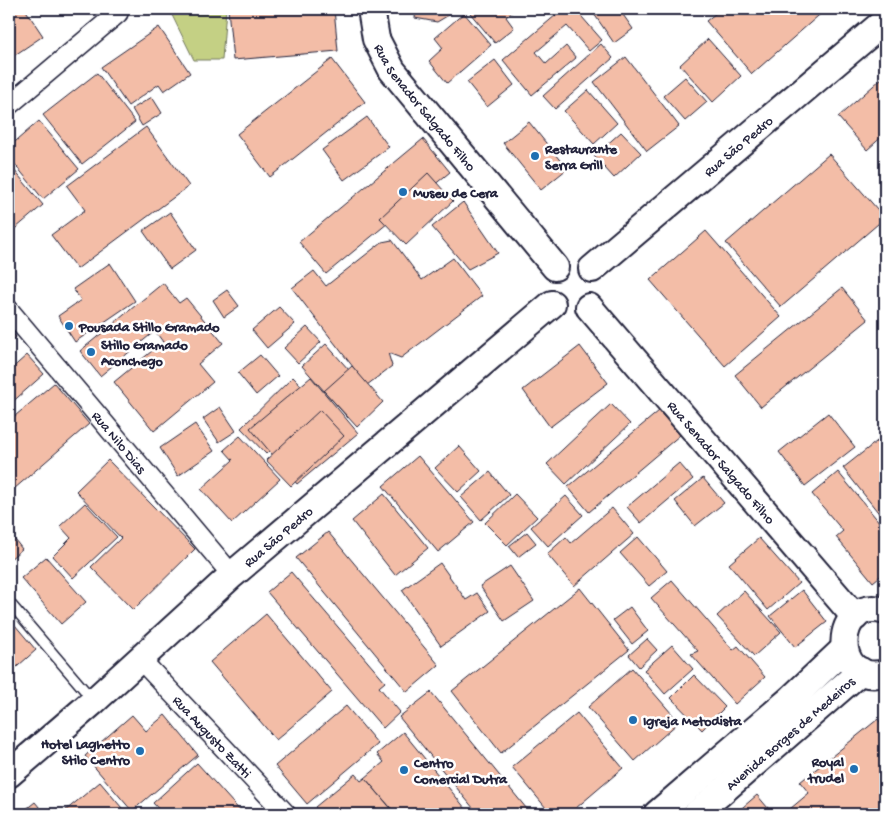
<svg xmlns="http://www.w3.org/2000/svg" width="894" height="823" font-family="'Gochi Hand',sans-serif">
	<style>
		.green { fill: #c4d084; stroke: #737960 }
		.building { fill: #f3bda7; stroke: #22223b }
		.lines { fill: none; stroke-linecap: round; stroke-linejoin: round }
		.lane-casing { stroke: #22223b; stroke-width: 12 }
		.street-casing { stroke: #22223b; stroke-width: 22 }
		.secondary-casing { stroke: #22223b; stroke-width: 30 }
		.lane { stroke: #fff; stroke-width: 9 }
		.street { stroke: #fff; stroke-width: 19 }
		.secondary { stroke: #fff; stroke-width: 26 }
		.poi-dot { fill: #1f6fb2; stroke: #fff; stroke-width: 2 }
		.labels { text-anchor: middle; stroke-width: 5; stroke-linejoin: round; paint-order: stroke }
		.street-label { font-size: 14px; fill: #22223b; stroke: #fff }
		.poi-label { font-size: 14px; font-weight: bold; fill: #22223b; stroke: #fff; text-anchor: start }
	</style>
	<rect width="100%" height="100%" fill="#fff"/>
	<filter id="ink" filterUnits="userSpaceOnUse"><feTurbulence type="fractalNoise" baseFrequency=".02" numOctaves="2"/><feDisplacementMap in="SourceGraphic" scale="10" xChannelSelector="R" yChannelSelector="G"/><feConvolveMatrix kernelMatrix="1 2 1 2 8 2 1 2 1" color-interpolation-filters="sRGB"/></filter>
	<g filter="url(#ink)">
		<polygon class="green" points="169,9 226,9 222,60 194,60"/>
		<g class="building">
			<polygon points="9,9 25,9 43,36 9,59"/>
			<polygon points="228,9 334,9 338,51 233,60"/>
			<polygon points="416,9 459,9 437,22 415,18"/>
			<polygon points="475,9 515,9 506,17 514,28 495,43 470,13"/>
			<polygon points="563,9 575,9 602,40 589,51 567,26 536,52 546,64 566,46 576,58 532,95 503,60"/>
			<polygon points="602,9 619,9 633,29 614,43 594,14"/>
			<polygon points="721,9 826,9 752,74 706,21"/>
			<polygon points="464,13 491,45 447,83 429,61 443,48 435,38"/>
			<polygon points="159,27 190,73 164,91 159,84 128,106 101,67"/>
			<polygon points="708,39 741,76 713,102 680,65"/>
			<polygon points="601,44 613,58 555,109 543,96"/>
			<polygon points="626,57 679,126 647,151 594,82"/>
			<polygon points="332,59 365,102 270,177 237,134"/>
			<polygon points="495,60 514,85 487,107 467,82"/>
			<polygon points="97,73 135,122 82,164 43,115"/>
			<polygon points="685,77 707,102 685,121 663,96"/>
			<polygon points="882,78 885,82 885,134 867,150 838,117"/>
			<polygon points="588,90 617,123 594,144 564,111"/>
			<polygon points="152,97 162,113 142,126 132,109"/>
			<polygon points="367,117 389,147 344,180 322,150"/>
			<polygon points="39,121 79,169 43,199 9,157 9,147"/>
			<polygon points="529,122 567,169 541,190 503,143"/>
			<polygon points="146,127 189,186 77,269 51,235 85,210 67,186"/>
			<polygon points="621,132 641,153 614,178 594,156"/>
			<polygon points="423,139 450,172 326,274 299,242"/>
			<polygon points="829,154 885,218 781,307 726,243"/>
			<polygon points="9,164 43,205 9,234"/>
			<polygon points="428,173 453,201 406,245 380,218"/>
			<polygon points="463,202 498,253 468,269 432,227"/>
			<polygon points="170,212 196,250 170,269 143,231"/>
			<polygon points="706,231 781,317 725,366 650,280"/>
			<polygon points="392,240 422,280 453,258 482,296 401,358 388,353 392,366 367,385 292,288 314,271 326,286 382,242"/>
			<polygon points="110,263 135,301 75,342 58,316 81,300 73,289"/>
			<polygon points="163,283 179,303 186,298 223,343 198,364 213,382 154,431 114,382 163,342 155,331 100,376 80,351"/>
			<polygon points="842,288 868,320 761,407 735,375"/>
			<polygon points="227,290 239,306 224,317 213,300"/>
			<polygon points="279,307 295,324 267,348 252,330"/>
			<polygon points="307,327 321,342 298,363 284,348"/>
			<polygon points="9,329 16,337 9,344"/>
			<polygon points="326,344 372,396 348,418 302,366"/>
			<polygon points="580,346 608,383 550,427 523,390"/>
			<polygon points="27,355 44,374 9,405 9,371"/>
			<polygon points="260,355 278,376 256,395 238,373"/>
			<polygon points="352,366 383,402 357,427 324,391"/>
			<polygon points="293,377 318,403 266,454 241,428"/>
			<polygon points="311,377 358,433 297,484 250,428"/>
			<polygon points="54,383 89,424 14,489 9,484 9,421"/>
			<polygon points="611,404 630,424 566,484 547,464"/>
			<polygon points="220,407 236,431 219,442 203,419"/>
			<polygon points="320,410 344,436 291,486 266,460"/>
			<polygon points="659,411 680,435 589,512 568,487"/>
			<polygon points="828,413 855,447 805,486 779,452"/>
			<polygon points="195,424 214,451 178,476 160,448"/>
			<polygon points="240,436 280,479 232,523 201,489 233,460 224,450"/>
			<polygon points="881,438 885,444 885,521 843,468"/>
			<polygon points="459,446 481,471 458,492 435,468"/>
			<polygon points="418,456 474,522 438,552 383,486"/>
			<polygon points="108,460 195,549 133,610 91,567 121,538 76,491"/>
			<polygon points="679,463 693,479 641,523 627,507"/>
			<polygon points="490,472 509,495 481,520 461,497"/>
			<polygon points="838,472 885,529 885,572 873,582 836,537 843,531 812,494"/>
			<polygon points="703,478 724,503 695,526 675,501"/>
			<polygon points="384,494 428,548 395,575 352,521"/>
			<polygon points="515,494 537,517 507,545 485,523"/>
			<polygon points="566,496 583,515 548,546 531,527"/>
			<polygon points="85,503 117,537 73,578 53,556 71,538 60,526"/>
			<polygon points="612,508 634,534 574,586 547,554 566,537 571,543"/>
			<polygon points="9,532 22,549 9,560"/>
			<polygon points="328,532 439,665 407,692 296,558"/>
			<polygon points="527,532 536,543 518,557 509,546"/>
			<polygon points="638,537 667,571 649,586 620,553"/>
			<polygon points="759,538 799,583 768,610 729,564"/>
			<polygon points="46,557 86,602 61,624 21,578"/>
			<polygon points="440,563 466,600 477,593 490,611 441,646 402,590"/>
			<polygon points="510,566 534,601 504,621 480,586"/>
			<polygon points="291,572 385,682 379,687 400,712 383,728 267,592"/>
			<polygon points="672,580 733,650 738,646 765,677 735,704 691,654 698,651 651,598"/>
			<polygon points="580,588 629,650 501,753 452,691"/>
			<polygon points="802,590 827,622 795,647 770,616"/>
			<polygon points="744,591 781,632 754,656 717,616"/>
			<polygon points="630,607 648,631 632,644 613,620"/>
			<polygon points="266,614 332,692 276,740 210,662"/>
			<polygon points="9,618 36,650 10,673 9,672"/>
			<polygon points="647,639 657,650 639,667 629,655"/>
			<polygon points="672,645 693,669 665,694 644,670"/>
			<polygon points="632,668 679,722 635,761 588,707"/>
			<polygon points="694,675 725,707 702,730 671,698"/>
			<polygon points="431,692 531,814 478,814 399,717"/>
			<polygon points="346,706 378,744 307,804 275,766"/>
			<polygon points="577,713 623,768 569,814 551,814 512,767"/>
			<polygon points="132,715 146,731 165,715 198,755 132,811 85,756"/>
			<polygon points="878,719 885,729 885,814 784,814 809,793 800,782"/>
			<polygon points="403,732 470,814 396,814 365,778 384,762 377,754"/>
			<polygon points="197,763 243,814 163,814 153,803"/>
			<polygon points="355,774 361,781 365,778 393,811 389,814 320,814 315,807"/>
			<polygon points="100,782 127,814 68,814 65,811"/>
			<polygon points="757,795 773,814 736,813"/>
			<polygon points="35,802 45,814 20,814"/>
		</g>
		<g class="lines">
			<defs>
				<polyline id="lane" points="9,602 92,699"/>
				<g id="street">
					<polyline points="9,105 118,13"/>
					<path id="s1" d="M9,310L232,575"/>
					<path id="s2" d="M140,659L286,814"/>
				</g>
				<g id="secondary">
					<path id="s3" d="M371,9L376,39L392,70L555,267"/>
					<path id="s4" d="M592,269L885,21"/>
					<path id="s5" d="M589,307L855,617"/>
					<path d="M885,611C833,595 829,687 885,673"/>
					<path id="s6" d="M9,774L94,701L232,575L552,304"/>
					<polyline points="657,814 792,698 844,649"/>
					<path id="s7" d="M696,814L861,671"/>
				</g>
			</defs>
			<use href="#lane" class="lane-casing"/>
			<use href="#street" class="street-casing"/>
			<use href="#secondary" class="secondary-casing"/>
			<use href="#lane" class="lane"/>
			<use href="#street" class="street"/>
			<use href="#secondary" class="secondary"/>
		</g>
	</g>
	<g class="poi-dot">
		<circle cx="535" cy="156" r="5"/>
		<circle cx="403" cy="192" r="5"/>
		<circle cx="69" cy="326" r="5"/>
		<circle cx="91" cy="352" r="5"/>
		<circle cx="633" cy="720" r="5"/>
		<circle cx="140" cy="751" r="5"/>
		<circle cx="854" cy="769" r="5"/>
		<circle cx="404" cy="770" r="5"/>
	</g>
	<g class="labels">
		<g class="street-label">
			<text dy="5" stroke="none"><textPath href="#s3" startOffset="115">Rua Senador Salgado Filho</textPath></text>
			<text dy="5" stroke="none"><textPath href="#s4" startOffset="191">Rua São Pedro</textPath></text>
			<text dy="5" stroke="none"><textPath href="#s1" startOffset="172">Rua Nilo Dias</textPath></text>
			<text dy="5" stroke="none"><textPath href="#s5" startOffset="204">Rua Senador Salgado Filho</textPath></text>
			<text dy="5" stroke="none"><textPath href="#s6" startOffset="359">Rua São Pedro</textPath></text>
			<text dy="5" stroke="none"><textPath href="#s7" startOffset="124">Avenida Borges de Medeiros</textPath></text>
			<text dy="5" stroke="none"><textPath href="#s2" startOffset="106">Rua Augusto Zatti</textPath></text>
		</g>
		<g class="poi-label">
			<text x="545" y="153">Restaurante<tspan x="545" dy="16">Serra Grill</tspan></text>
			<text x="413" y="197">Museu de Cera</text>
			<text x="79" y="331">Pousada Stillo Gramado</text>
			<text x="101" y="349">Stillo Gramado<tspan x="101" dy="16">Aconchego</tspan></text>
			<text x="643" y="725">Igreja Metodista</text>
			<text x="130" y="748" text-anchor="end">Hotel Laghetto<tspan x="130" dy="16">Stilo Centro</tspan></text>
			<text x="844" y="766" text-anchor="end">Royal<tspan x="844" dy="16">trudel</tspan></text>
			<text x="414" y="767">Centro<tspan x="414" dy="16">Comercial Dutra</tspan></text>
		</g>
	</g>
	<rect width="894" height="823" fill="none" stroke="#fff" stroke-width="30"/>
	<rect x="15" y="15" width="864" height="793" fill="none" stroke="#22223b" stroke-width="2" filter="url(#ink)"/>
</svg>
